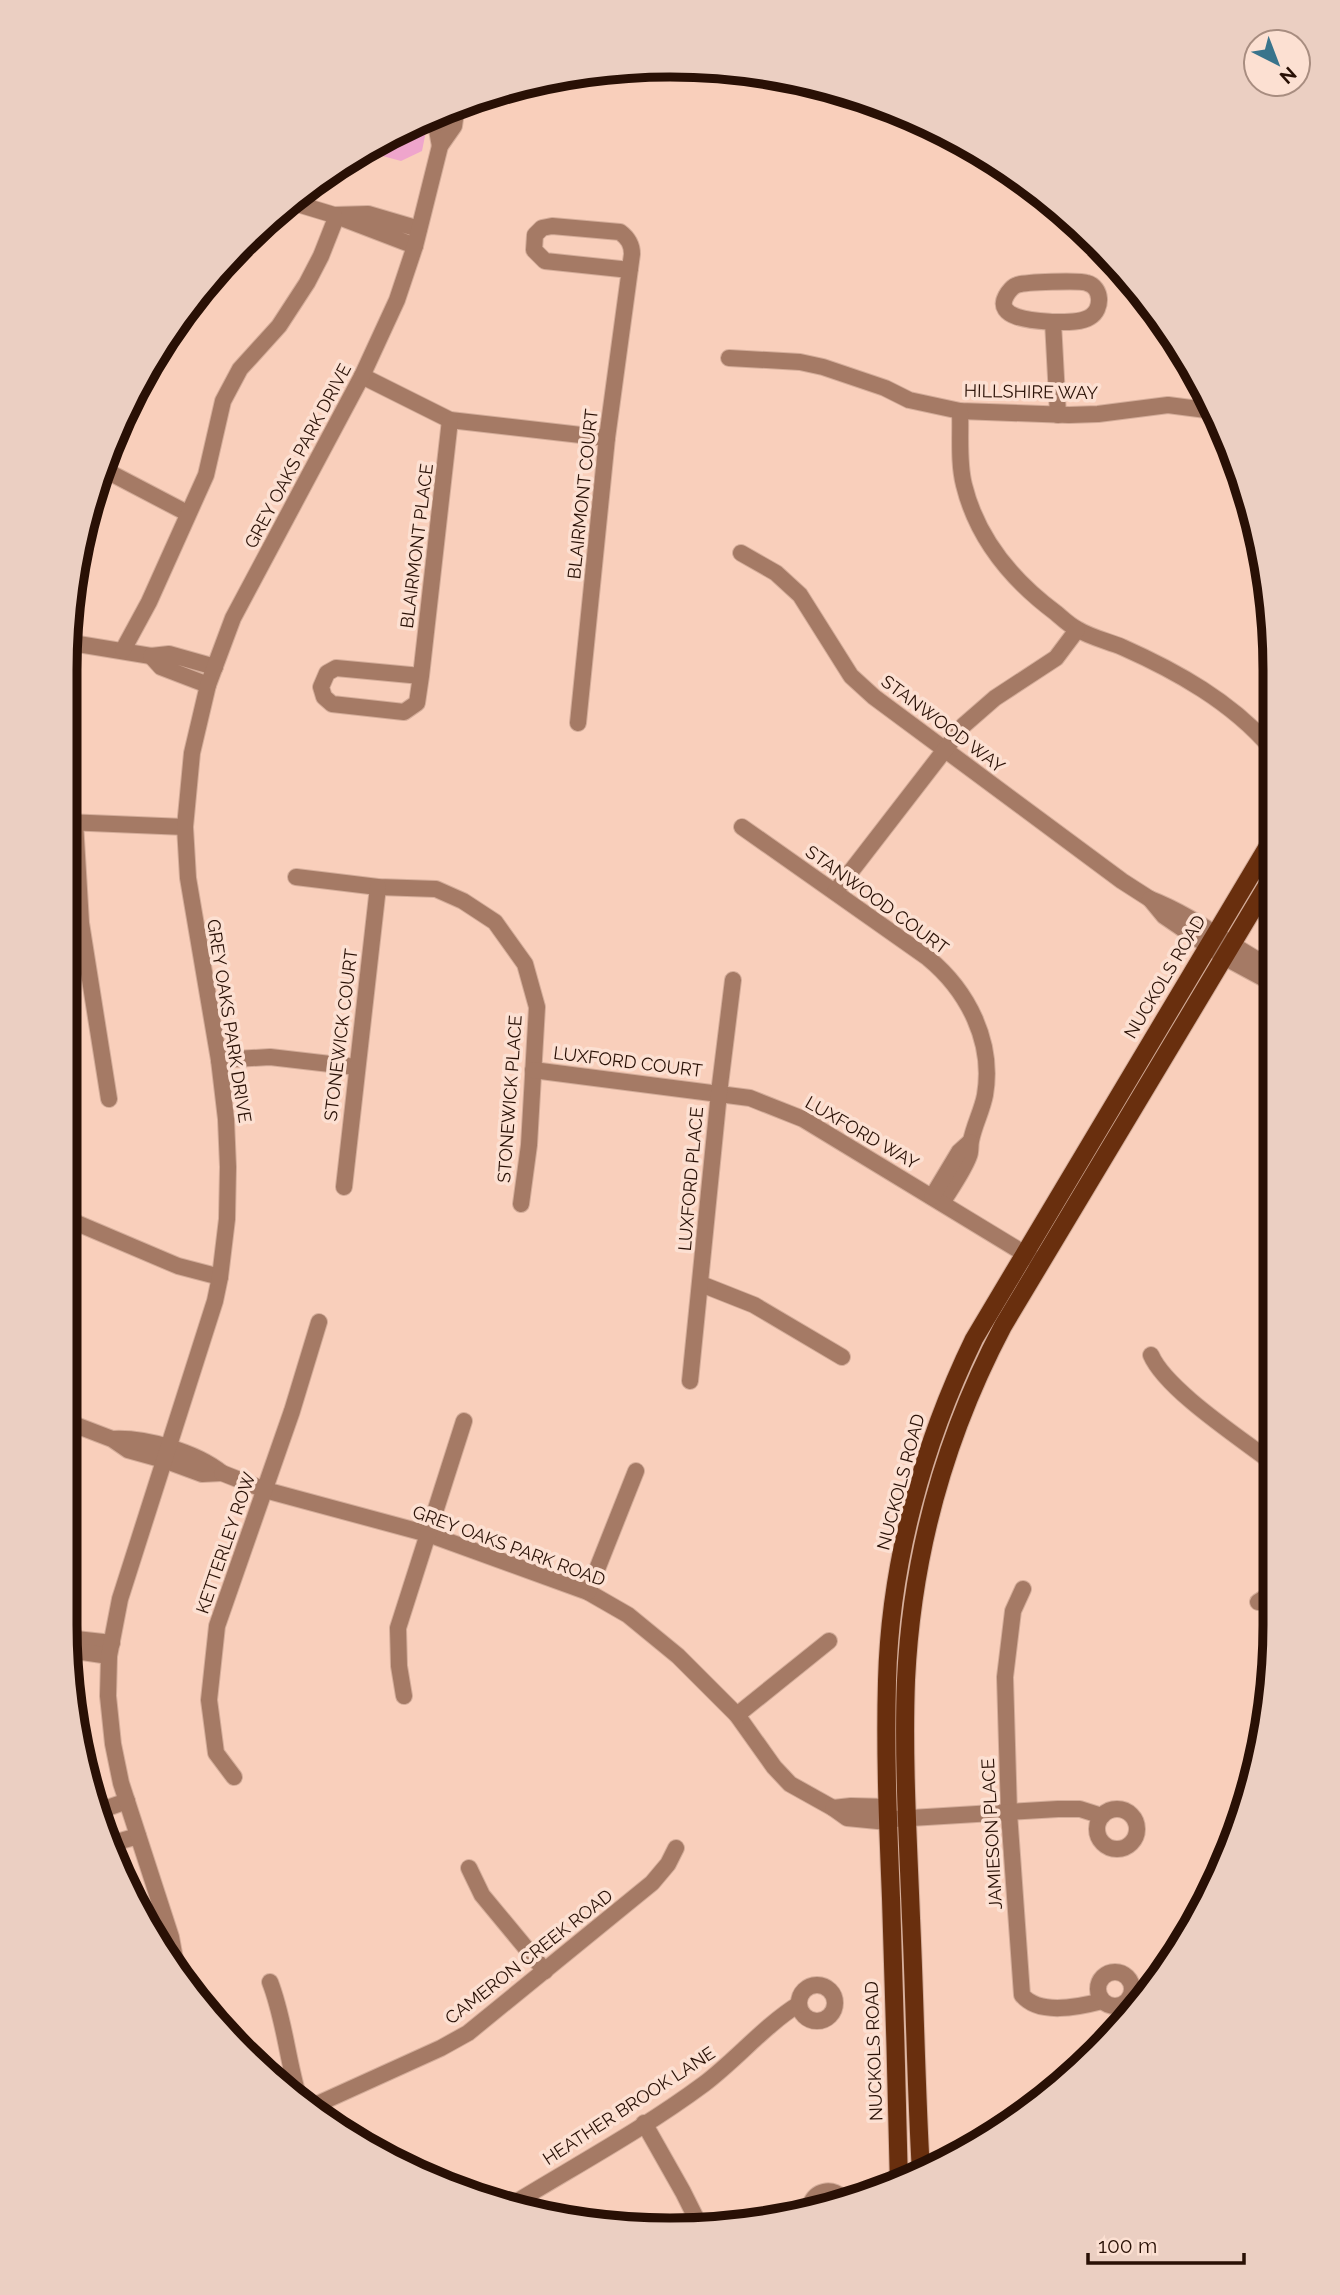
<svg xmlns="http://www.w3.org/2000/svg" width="1340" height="2295" font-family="Raleway,sans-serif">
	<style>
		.green { fill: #efa5cc }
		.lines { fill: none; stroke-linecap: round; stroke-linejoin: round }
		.minor-casing { stroke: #d4ad9a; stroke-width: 18 }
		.major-casing { stroke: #d4ad9a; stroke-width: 20 }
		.minor { stroke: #a57a65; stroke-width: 16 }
		.major { stroke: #692f0e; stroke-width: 18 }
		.labels { text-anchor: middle; stroke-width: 7; stroke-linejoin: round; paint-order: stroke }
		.street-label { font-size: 18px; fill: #291005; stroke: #fce0d2 }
		.rim { fill: none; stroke: #291005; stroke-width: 9 }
	</style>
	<rect width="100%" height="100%" fill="#f9cfbb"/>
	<polygon class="green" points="429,116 422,151 401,161 364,151"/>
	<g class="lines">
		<defs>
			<g id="minor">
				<polyline points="440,146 437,130 440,110"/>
				<polyline points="415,246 334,215 368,214 419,229"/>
				<path d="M1053,322C1040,321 993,320 1006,296C1008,292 1013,286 1017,285C1024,282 1080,280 1087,283C1102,287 1103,309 1090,317C1081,323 1064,322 1053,322L1058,415"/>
				<polyline points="729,358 800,362 823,367 885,388 909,400 960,411 1069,415 1098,414 1168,405 1214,411"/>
				<polyline points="362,376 450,420 607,438"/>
				<path d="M960,411C961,434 958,462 964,485C977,538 1013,581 1056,613C1062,618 1069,625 1077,629C1090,637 1107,641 1122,647C1176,671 1232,702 1271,748"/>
				<polyline points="101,468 187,513"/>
				<polyline points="741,553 776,573 800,595 851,676 874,697 1122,881 1150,899"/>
				<polyline points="66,642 151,656"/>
				<polyline points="123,650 149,602 206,475 223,401 240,369 279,326 307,283 321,256 334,223 334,215 291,202"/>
				<polyline points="421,676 417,703 404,712 332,704 324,697 321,687 327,673 336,668 421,676 450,420"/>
				<polyline points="208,685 161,667 151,656 169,654 215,667"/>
				<path d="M578,723L607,438L632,254C632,244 628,238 620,232L552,226L542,228L535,235L534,250L545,261L630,270"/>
				<polyline points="66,822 185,827"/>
				<polyline points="75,822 81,923 109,1099"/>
				<path d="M742,827L928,958C968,991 994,1042 985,1095C982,1111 974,1125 971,1141C970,1146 971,1152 969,1156C963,1172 951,1188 942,1203"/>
				<polyline points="296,877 378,887 436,889 463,901 495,922 525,964 537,1007 529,1145 521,1204"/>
				<polyline points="835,892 964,725 995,698 1056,658 1077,630"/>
				<path d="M1274,969C1232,947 1194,916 1150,899L1164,916L1224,957L1274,984"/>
				<polyline points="219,1060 270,1057 356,1067"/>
				<polyline points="533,1070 750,1098 803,1119 1035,1260"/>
				<polyline points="344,1187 378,887"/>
				<polyline points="932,1197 959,1152 970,1142"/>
				<polyline points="65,1218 178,1266 220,1277"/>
				<polyline points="701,1284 754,1305 842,1357"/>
				<path d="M1151,1355C1166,1390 1242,1439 1274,1464"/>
				<polyline points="690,1381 719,1093 733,980"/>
				<path d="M65,1421L112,1439L128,1450L164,1460L202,1474L222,1473C196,1452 145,1437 112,1439"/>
				<polyline points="222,1473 265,1490 428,1534 588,1592 628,1615 678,1656 737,1715 774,1767 790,1784 833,1808"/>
				<path d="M1023,1589L1013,1611L1005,1677L1009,1813L1022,1995C1039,2016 1079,2007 1102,2001"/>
				<polyline points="588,1592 636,1471"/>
				<polyline points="1258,1602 1274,1592"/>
				<polyline points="67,1638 112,1643"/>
				<polyline points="69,1650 109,1656"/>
				<polyline points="404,1696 399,1666 398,1628 464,1421"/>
				<polyline points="737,1715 829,1641"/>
				<polyline points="234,1777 216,1753 209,1700 217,1626 292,1411 319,1322"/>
				<polyline points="888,1807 851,1806 833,1808 847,1818 888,1822"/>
				<circle cx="1117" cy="1829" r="20"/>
				<polyline points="96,1812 127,1801"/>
				<polyline points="894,1819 1058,1809 1080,1809 1102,1816"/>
				<polyline points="110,1844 138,1836"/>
				<polyline points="469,1868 482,1895 545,1971"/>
				<polyline points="177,1970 171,1937 121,1783 113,1744 108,1696 109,1656 120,1599 215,1301 220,1277 227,1219 228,1167 226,1119 219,1060 188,878 185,827 192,753 208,685 233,618 362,376 397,300 415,246 440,146 454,126 457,105"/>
				<circle cx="1115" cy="1989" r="17"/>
				<path d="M270,1982C284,2018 287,2057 298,2095"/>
				<circle cx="817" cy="2003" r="18"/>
				<polyline points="311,2107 441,2048 468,2033 652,1883 668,1864 676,1848"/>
				<polyline points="644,2123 683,2192 701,2228"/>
				<path d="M810,2205C816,2190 831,2187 843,2198"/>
				<path d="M508,2207C573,2167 642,2130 704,2084C737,2059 764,2026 799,2004"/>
			</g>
			<g id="major">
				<path d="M921,2172C916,2088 915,2003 911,1918C908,1840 903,1759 906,1680C912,1556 945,1436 1003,1326L1274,874"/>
				<path d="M899,2185C897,2089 894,1994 891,1898C888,1826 885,1753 887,1681C890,1563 923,1444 974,1339L1274,836"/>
			</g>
		</defs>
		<use href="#minor" class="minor-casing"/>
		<use href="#major" class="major-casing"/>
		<use href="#minor" class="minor"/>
		<use href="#major" class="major"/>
	</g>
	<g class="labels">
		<g class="street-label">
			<text transform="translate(1031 392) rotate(1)" y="6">HILLSHIRE WAY</text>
			<text transform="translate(298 456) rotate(-62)" y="6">GREY OAKS PARK DRIVE</text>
			<text transform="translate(583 494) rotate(-84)" y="6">BLAIRMONT COURT</text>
			<text transform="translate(417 546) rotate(-83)" y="6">BLAIRMONT PLACE</text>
			<text transform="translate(943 724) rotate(37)" y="6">STANWOOD WAY</text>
			<text transform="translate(877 900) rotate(36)" y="6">STANWOOD COURT</text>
			<text transform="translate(1165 977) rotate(-59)" y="6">NUCKOLS ROAD</text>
			<text transform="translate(229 1021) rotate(81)" y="6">GREY OAKS PARK DRIVE</text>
			<text transform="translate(341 1035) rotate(-83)" y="6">STONEWICK COURT</text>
			<text transform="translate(628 1062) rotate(7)" y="6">LUXFORD COURT</text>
			<text transform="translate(510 1099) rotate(-86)" y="6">STONEWICK PLACE</text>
			<text transform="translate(862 1133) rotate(30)" y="6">LUXFORD WAY</text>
			<text transform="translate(691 1179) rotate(-85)" y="6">LUXFORD PLACE</text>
			<text transform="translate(901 1482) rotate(-75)" y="6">NUCKOLS ROAD</text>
			<text transform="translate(226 1543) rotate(-71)" y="6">KETTERLEY ROW</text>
			<text transform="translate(509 1546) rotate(20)" y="6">GREY OAKS PARK ROAD</text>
			<text transform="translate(992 1834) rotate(-93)" y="6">JAMIESON PLACE</text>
			<text transform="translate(529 1957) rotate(-38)" y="6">CAMERON CREEK ROAD</text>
			<text transform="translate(874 2051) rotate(-92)" y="6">NUCKOLS ROAD</text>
			<text transform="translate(629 2106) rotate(-33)" y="6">HEATHER BROOK LANE</text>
		</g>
	</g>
	<path d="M0 0H1340V2295H0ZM670 77H670A593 593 0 0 1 1263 670V1625A593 593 0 0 1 670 2218H670A593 593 0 0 1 77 1625V670A593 593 0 0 1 670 77Z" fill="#ebcfc2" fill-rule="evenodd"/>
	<path class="rim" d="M670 77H670A593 593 0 0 1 1263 670V1625A593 593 0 0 1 670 2218H670A593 593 0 0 1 77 1625V670A593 593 0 0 1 670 77Z"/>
	<g transform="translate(1277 63) rotate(138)"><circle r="33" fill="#fce0d2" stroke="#a88d80" stroke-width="2"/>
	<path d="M0-5L12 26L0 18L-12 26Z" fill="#39748c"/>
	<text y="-10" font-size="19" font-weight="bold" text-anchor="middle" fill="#291005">N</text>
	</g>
	<path d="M1088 2253v10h156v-10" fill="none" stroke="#291005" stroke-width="3.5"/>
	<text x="1098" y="2253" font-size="21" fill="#291005" stroke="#fce0d2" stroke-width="5" paint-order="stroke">100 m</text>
</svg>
